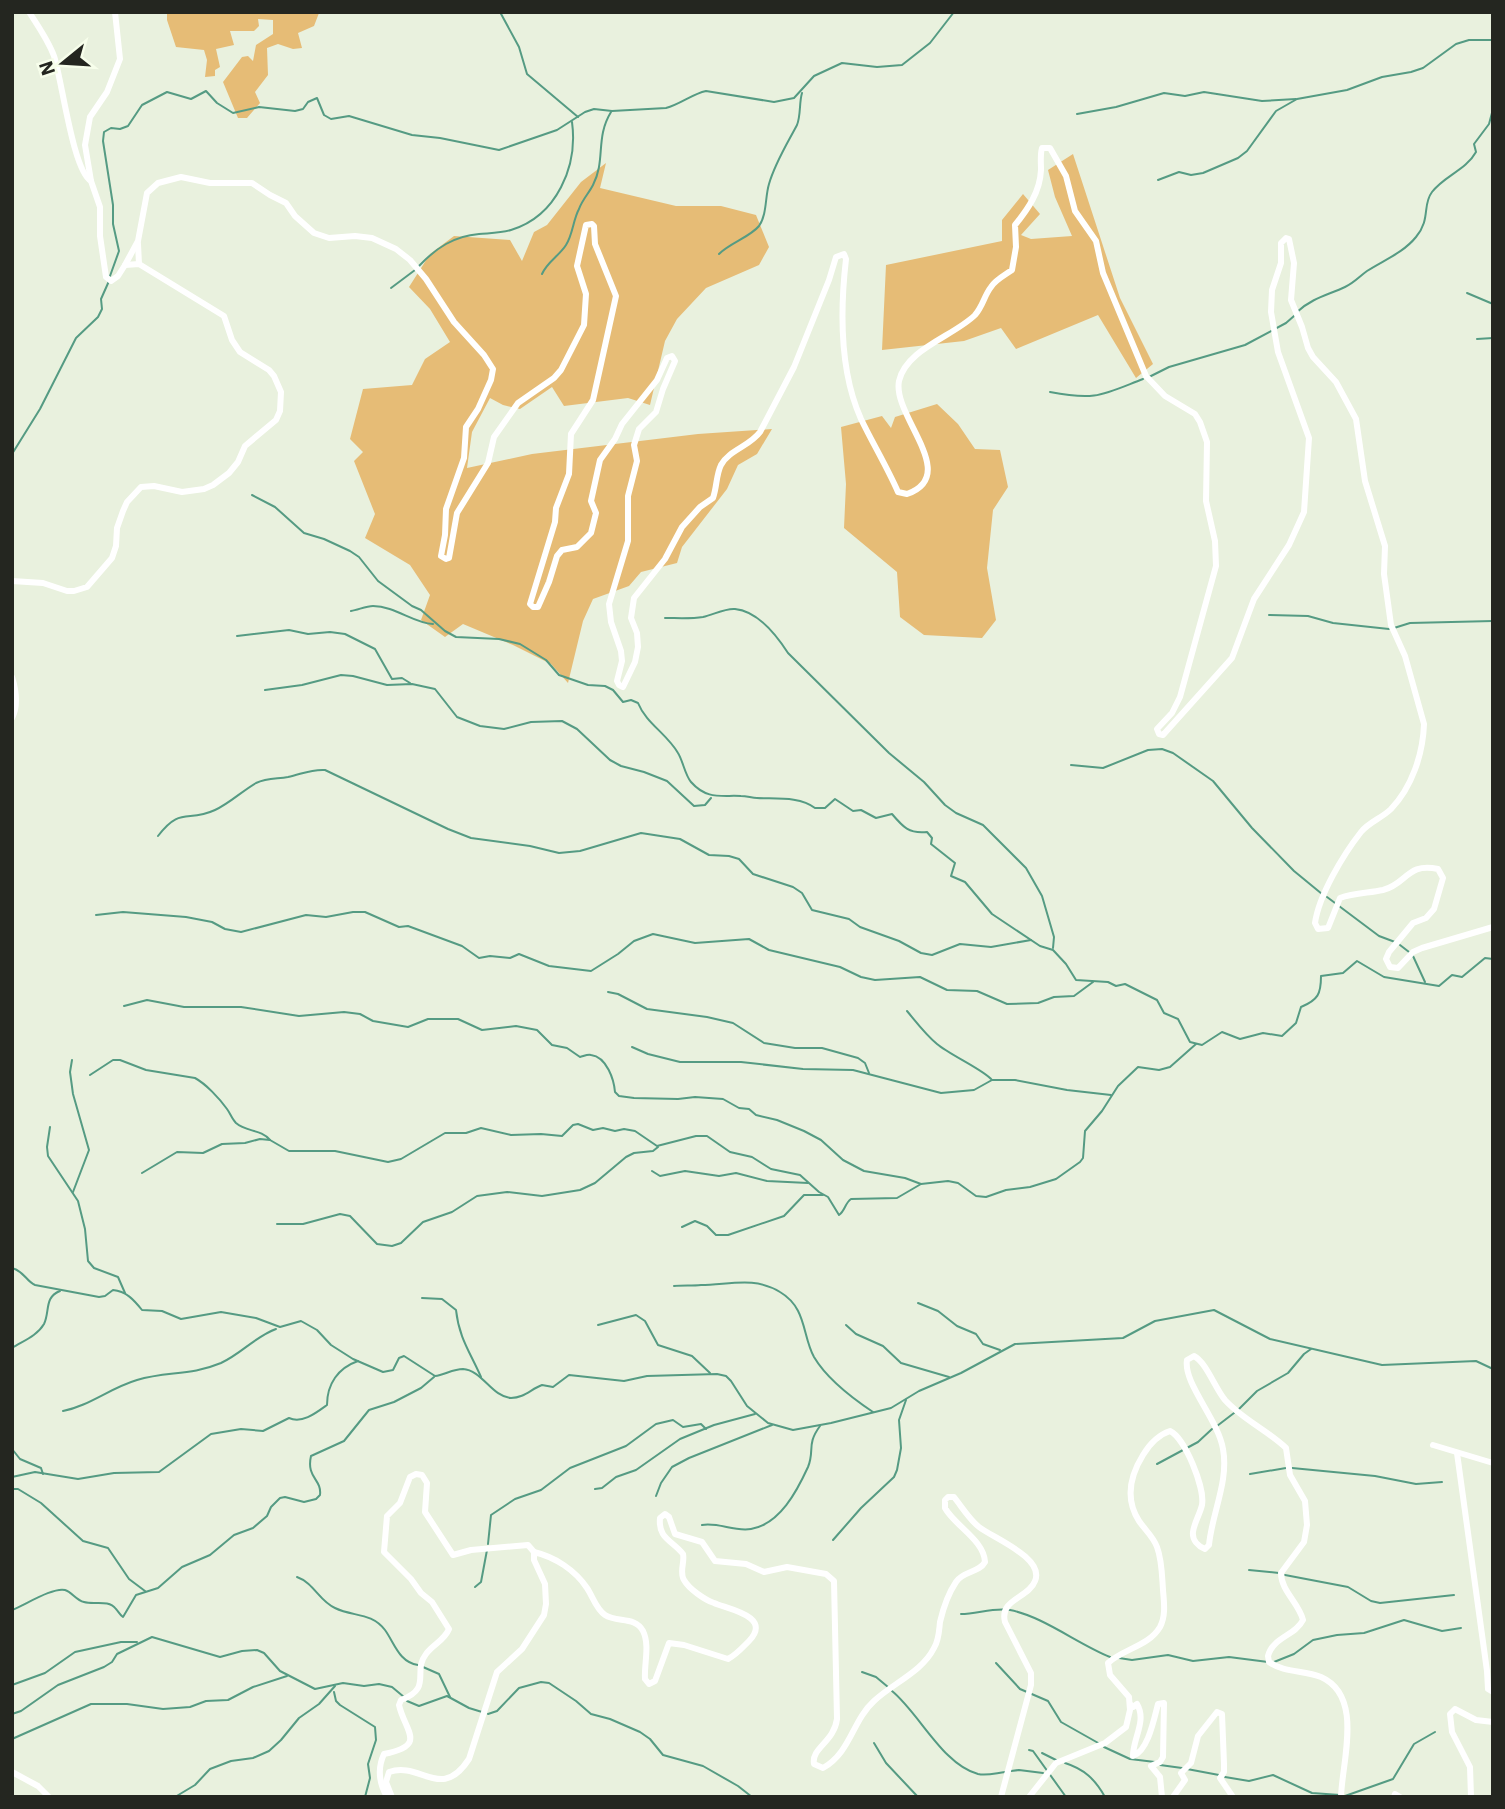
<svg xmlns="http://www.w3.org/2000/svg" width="1505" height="1809" font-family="'IBM Plex Sans',sans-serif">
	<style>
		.green { fill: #e6bc76 }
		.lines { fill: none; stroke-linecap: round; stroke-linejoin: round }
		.stream { stroke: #559b83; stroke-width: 2 }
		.minor { stroke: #fff; stroke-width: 6 }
	</style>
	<rect width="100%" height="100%" fill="#e9f1de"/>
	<g class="green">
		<polygon points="167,12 319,12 319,13 314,26 298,33 302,48 293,49 278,44 267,48 268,75 255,92 260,103 247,118 238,118 223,82 242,57 248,56 253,61 256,45 273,34 273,20 258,19 259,26 254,31 230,31 234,45 216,49 220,67 215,70 215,76 205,77 207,60 204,50 176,47 167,20"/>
		<polygon points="1073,154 1120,298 1153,364 1136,378 1098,315 1016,349 1001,328 964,341 882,350 886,265 1002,241 1002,220 1023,194 1040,214 1021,235 1031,239 1072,236 1055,197 1048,170"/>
		<polygon points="606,163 600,188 676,206 721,206 756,215 769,247 759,265 706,288 677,319 665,341 650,405 628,398 564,406 552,387 520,409 503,405 490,398 472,432 467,468 532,454 698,434 772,429 757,454 738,465 727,489 682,547 677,563 641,572 629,586 593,599 583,621 568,683 551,664 513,645 463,624 445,637 421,620 430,595 410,565 365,538 375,514 354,461 363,452 350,439 363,389 412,385 425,359 450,342 430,309 409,287 430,254 454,236 510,240 522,261 534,232 547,225 581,182"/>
		<polygon points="937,404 958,424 975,449 1000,450 1008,487 993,510 987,568 996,620 982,638 924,635 900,617 897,572 844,528 846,484 841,427 882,416 891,428 895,417"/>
	</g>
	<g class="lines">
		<g class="stream">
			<polyline points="500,12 519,47 527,74 578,117"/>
			<polyline points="1077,114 1116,107 1164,93 1185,96 1204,92 1262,101 1296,99"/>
			<polyline points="1158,180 1179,172 1191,175 1203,173 1238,158 1247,151 1276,111 1297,99 1347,90 1382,77 1411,72 1423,68 1456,44 1469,40 1493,40"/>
			<path d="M719,254C730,243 750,237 759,226C767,215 765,197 769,184C775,163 787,144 797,125C801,115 799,103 802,93"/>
			<path d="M419,266C436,248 454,236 479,234C490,233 501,233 511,230C557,216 578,166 572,122"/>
			<path d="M542,274C547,262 559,256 566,245C573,234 573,220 579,209C582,200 589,193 593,185C606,160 595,138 611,112"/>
			<path d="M110,276L119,251L113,224V205L103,141L104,132L111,128L120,129L128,126L142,105L167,92L191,99L206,91L217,103L233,113L259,107L295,111L303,109L308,102L317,98L324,115L331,119L349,116L412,135L440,138L499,150L557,130L585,112L594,109L612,111L666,108C681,104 692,94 706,91L774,102L794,98L814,76L842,63L877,67L902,65L930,43L954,12"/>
			<polyline points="391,288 415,270"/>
			<polyline points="1467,293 1493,304"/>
			<path d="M1297,312C1312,298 1328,295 1345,287C1354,283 1360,276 1367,271C1384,260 1403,253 1416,237C1431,219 1422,205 1432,192C1444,176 1466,170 1476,152L1474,144L1489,124L1493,109"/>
			<polyline points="1477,339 1493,338"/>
			<polyline points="1149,377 1169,367 1245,345 1286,323 1294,316"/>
			<path d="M1050,392C1096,401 1102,395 1143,379"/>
			<polyline points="12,454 40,409 76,338 98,317 102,309 101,299 109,281"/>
			<path d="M252,495L275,507L304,533L324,539L350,551L359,557L378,581L412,606L421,610L445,631L456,637L499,639L520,644L546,660L559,675L588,685L605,686L613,690L623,702L631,700L638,703C646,723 667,734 678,753C683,761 685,775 691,782C707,800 721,795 741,796C747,796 752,798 757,798C775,799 800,796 815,808H825L835,799L853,811L861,810L876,818L892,814C903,827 909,834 927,832L932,838L931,844L955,863L951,876L965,882L992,914L1040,946L1053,950L1066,964L1076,980L1108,982L1116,986L1125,984L1157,1000L1164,1013L1178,1019L1190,1042L1202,1045L1222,1032L1240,1039L1263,1033L1282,1036L1296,1023L1301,1007C1318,1000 1321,994 1321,976L1343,973L1357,961L1384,977L1439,986L1452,975L1462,977L1485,958L1493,959"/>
			<path d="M351,611C358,610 366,606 373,606C395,606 413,623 433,624"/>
			<polyline points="1269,615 1308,616 1333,623 1389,629"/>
			<path d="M665,618C677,618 691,619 703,617C713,615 725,608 735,609C758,611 777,636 788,653L889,753L924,782L945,805L956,813L983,825L1026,868L1042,896L1054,937L1053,948"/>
			<polyline points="1394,628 1410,623 1493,621"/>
			<polyline points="237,636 289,630 308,634 330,632 345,634 375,649 392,679 402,678 410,683"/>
			<polyline points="265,690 302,685 341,675 353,676 387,685 412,684 435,689 457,717 480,726 504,729 531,722 562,721 577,729 610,760 621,766 644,772 667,781 694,806 705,805 711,798"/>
			<polyline points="1071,765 1103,768 1148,750 1162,749 1173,753 1213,781 1252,828 1294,871 1322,894"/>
			<path d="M158,836C181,806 187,823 215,810C230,803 242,791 256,783C267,778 277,779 288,777C302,774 311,769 325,770L448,829L471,838L530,846L559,853L580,851L641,833L680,839L709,855L729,856L739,859L753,874L793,887L802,893L812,910L849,919L860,927L899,941L921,953L932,955L960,944L991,947L1031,940"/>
			<polyline points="1327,897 1379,936 1395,942"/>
			<polyline points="96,915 123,912 186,917 212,922 225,929 241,932 306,915 326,917 353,912 365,912 399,927 408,926 462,946 479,958 490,956 510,958 519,954 549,966 591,971 618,954 634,941 653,934 695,943 749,939 769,950 840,967 861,977 875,980 920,977 947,990 977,991 1007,1004 1038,1003 1054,997 1074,996 1093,982"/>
			<polyline points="1400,945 1409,952"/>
			<polyline points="1413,956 1425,982"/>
			<polyline points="608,992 618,994 647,1009 707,1017 733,1023 764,1043 795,1048 822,1048 858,1058 865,1063 869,1073"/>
			<path d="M124,1006L147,1000L184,1007H241L299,1016L344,1012L360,1014L373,1021L408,1027L428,1019H458L482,1030L516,1026L537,1030L552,1045L567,1048L580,1057C584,1056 588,1054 591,1055C607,1057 614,1080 615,1092L619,1096L634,1098L678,1099L695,1097L723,1099L739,1108L749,1109L756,1115L777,1120L804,1131L821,1140L843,1160L864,1171L905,1178L921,1184"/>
			<path d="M907,1011C917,1023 926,1035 937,1044C950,1055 984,1070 992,1080"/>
			<polyline points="632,1047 648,1054 680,1062 741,1062 803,1069 853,1070 941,1093 974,1090 992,1080 1015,1080 1067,1090 1111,1095"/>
			<polyline points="72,1060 70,1072 73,1094 89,1150 73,1192"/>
			<path d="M90,1075L113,1060H120L146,1070L195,1078C206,1084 219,1098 227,1109C230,1113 232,1119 236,1123C246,1132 261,1129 270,1140"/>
			<polyline points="50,1127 47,1147 48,1156 78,1201 85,1229 88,1261 94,1268 118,1277 125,1293"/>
			<polyline points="652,1171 660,1176 685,1171 719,1176 736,1173 767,1181 808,1183"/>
			<path d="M142,1173L177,1152L203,1153L222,1144L245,1143L260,1139L270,1140L289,1151H335L388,1162L401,1159L445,1133H466L481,1128L511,1135L541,1134L562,1136L573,1125L578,1124L593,1130L603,1128L615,1131L624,1129L635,1131L657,1146L696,1136H707L730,1152L752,1157L771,1169L800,1175L819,1192L828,1197L839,1215C845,1211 845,1203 851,1199L897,1198L921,1184L948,1181L958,1183L976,1196L986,1197L1006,1190L1030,1187L1056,1179L1080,1162L1083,1158L1085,1131L1102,1111L1118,1086L1138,1067L1159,1070L1170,1067L1196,1044"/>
			<polyline points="277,1224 303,1224 340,1214 350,1216 377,1244 392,1246 401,1243 423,1222 452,1212 477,1196 507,1192 542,1196 580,1190 595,1183 626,1157 634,1153 653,1151 658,1147"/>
			<polyline points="682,1227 695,1221 707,1226 716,1235 728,1235 784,1216 804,1195 823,1195"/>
			<path d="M12,1268C24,1271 26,1281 35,1285L99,1297L105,1296L113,1290C126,1291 134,1300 142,1310L162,1311L181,1319L221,1312L256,1318L280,1327L301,1321L317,1330L331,1345L353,1359L383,1372L393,1370L399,1358L404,1356L435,1376C444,1375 453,1369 463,1369C482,1370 492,1397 511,1398C524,1398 531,1389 542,1385L553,1387L569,1375L624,1381L647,1376L717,1374L726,1376L731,1381L747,1406L768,1423L793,1430L831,1423L891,1408L919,1391L961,1373L1015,1344L1123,1338L1155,1321L1214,1310L1270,1339L1382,1365L1476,1361L1493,1369"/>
			<path d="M674,1286C683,1285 692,1286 701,1285C728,1285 755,1276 780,1292C807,1308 802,1335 814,1357C827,1379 852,1398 873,1412"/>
			<path d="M422,1298L442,1299L456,1310C459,1338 470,1352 481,1377"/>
			<polyline points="918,1303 938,1311 957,1326 976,1334 983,1344 1000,1350"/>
			<polyline points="598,1325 636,1315 645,1321 658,1345 692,1356 710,1373"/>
			<polyline points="846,1325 856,1334 883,1346 901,1363 949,1377"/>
			<path d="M12,1348C23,1341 37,1336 44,1324C50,1312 44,1297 60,1291"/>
			<polyline points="1239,1409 1257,1391 1288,1373 1304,1354 1311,1349"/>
			<path d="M63,1411C89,1406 110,1388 137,1380C167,1371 190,1376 221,1363C241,1354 256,1336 276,1329"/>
			<polyline points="1217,1426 1234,1413"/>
			<polyline points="12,1449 20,1459 41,1468 43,1474"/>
			<polyline points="1157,1464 1198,1442 1212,1429"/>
			<polyline points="1292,1468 1375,1476 1416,1484 1442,1482"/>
			<polyline points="1250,1474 1286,1468"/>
			<path d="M12,1477L35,1472L78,1479L114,1473L159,1472L211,1434L241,1429L263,1431L289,1418C302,1424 316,1413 327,1405C327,1384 338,1368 358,1361"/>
			<polyline points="12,1489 18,1489 41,1503 83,1541 108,1548 129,1579 145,1591"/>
			<polyline points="595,1489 602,1488 616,1477 636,1470 680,1439 714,1425 755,1414"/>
			<polyline points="656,1496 661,1483 672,1467 689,1458 772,1425"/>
			<path d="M702,1525C719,1522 734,1532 751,1529C780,1524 797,1491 808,1467C815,1450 806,1445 820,1426"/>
			<polyline points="833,1540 861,1508 894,1477 897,1470 901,1448 899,1420 906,1400"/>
			<polyline points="488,1544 491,1515 515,1499 541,1490 570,1468 626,1446 656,1424 673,1420 683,1427 701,1424 706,1429"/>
			<polyline points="1249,1570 1279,1573"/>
			<polyline points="1285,1575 1348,1587 1371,1601 1380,1603 1454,1595"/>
			<path d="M297,1577C314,1583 319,1601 335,1608C353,1617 371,1612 385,1630C395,1644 399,1662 418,1665"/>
			<polyline points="475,1587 481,1582 487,1550"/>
			<path d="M12,1610C25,1605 53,1587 65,1590C72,1592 76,1600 84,1602C95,1605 108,1599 116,1609C118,1611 120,1615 123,1617L136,1595L158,1588L182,1567L210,1555L234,1535L253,1528L267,1516L271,1507L280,1498L285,1497L304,1502L316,1499L320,1495C322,1479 306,1478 311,1456L344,1441L369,1410L394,1402L421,1388L434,1377"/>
			<path d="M961,1614C977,1614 994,1607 1010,1610C1042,1616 1078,1644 1110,1657"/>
			<polyline points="1119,1658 1132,1660 1168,1655 1193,1661 1229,1657 1268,1662"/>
			<polyline points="1274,1662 1294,1654 1313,1640 1337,1635 1364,1633 1404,1620 1442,1631 1461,1628"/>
			<polyline points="996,1663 1020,1689 1048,1701 1061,1722 1100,1744"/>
			<polyline points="423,1667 439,1674 450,1697"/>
			<polyline points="862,1672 876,1677 888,1687"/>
			<polyline points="12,1685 45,1673 75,1652 121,1642 137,1642"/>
			<path d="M892,1691C919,1713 943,1765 978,1774C987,1776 996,1773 1005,1772"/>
			<polyline points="334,1692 336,1701 340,1705 375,1727 376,1740 368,1764 370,1778 365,1797"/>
			<polyline points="407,1701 419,1706 447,1696 469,1708 482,1712"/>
			<polyline points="12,1714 21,1711 58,1685 104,1667 112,1662 117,1654 152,1637 220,1657 242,1651 257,1650 264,1653 280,1671 315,1689 343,1683 364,1686 379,1684 392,1687 404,1697"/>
			<polyline points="488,1714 497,1711 519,1688 541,1682 549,1683 576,1701 591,1714 610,1719 640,1732 650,1739 663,1755 703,1766 738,1786 752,1797"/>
			<polyline points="12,1739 91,1704 127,1704 163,1709 190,1707 206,1701 228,1700 253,1687 287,1676"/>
			<polyline points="874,1743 886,1763 918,1797"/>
			<polyline points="1104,1747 1130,1759 1155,1762"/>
			<polyline points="1029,1750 1033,1751 1066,1797"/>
			<polyline points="1042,1753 1056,1760"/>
			<path d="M1065,1763C1084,1769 1095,1779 1105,1797"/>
			<polyline points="1160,1765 1182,1768"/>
			<polyline points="1187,1769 1219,1775"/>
			<polyline points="1011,1771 1019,1770 1043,1773"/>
			<polyline points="1225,1777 1249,1781 1273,1775 1312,1793 1340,1795"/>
			<polyline points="1345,1796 1393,1779 1414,1744 1435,1732"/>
			<polyline points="175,1797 195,1785 210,1769 231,1761 253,1758 269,1751 281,1740 299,1718 319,1704 335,1686"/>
		</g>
		<g class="minor">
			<path d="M29,12C38,26 48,40 54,56C62,80 73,171 91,181"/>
			<polyline points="138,244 139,264"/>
			<path d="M125,265L138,241L147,193L158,183L181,177L210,183H252L270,195L286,203L295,216L314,233L329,238L355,236L372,238L396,249L410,260L426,279L454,322L484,355L493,369L491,380L478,409L466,427L464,458L446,509L445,535L441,556L446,559L449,558L457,513L488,463L494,437L518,403L554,378L561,370L584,325L586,294L577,266L586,225L592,224L594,226L595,244L616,296L593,400L571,434L569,474L556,508L555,522L530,604L533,607H538L549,582L557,556L562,550L577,547L591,533L596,513L591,501L600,460L615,439L622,424L657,380L667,358L672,356L675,361L663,389L656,412L639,429L634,445L637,461L628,496V541L609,604L611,622L621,651L622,661L617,681L619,685L623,687L635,662L638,647L637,633L631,618L634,598L665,559L682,527L700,507L713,498C717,487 716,475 721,465C729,450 750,446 760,432L794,367L829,280L836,257L844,254L846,259C840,311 839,370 861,419C873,444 887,467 898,492L907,494C961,475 892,416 899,381C906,349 954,336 975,315C983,306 984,296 991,287C995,280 1005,275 1012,270L1016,247L1015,225C1028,209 1040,192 1041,170C1041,162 1040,155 1042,148H1050L1066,176L1075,211L1096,241L1103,273L1146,376L1165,396L1195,414L1200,422L1207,442L1206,501L1215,541L1216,566L1180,697L1172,713L1157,729L1159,734L1163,735L1232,658L1254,599L1289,545L1304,512L1309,438L1278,352L1271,312L1272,290L1281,263V243L1286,238L1289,239L1294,263L1291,300L1302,327L1308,348L1313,357L1336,382L1356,419L1365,481L1385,546L1384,574L1391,625L1405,656L1424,724C1423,754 1412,787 1391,809C1382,818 1369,822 1361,832C1343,855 1319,895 1315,923L1318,929L1328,928L1340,898C1354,893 1369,893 1383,890C1407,884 1407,862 1438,869L1443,878L1434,909L1426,918L1413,923L1389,952L1386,959L1390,967L1398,968L1413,952L1422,948L1493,927"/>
			<polyline points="12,581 43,583 67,591 74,591 87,587 112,558 116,546 117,528 123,511 127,502 141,487 154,486 182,492 204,489 213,485 229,473 238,462 245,446 276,420 280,411 281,392 274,376 269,370 240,352 232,340 224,316 139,264 125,265 118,276 111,281 106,277 100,236 100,207 91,181 85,145 90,117 107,92 120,59 115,12"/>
			<path d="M12,677C16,690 19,705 12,718"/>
			<polyline points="1433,1445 1493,1463"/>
			<polyline points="1457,1453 1487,1671 1488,1689 1493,1692"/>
			<path d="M1130,1704L1133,1707L1137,1704C1147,1721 1133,1738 1133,1756C1148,1751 1154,1719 1158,1704L1164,1703L1163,1757L1160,1762L1151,1766L1160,1777L1162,1797"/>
			<polyline points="12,1772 38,1786 49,1797"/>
			<path d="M387,1797C379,1783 377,1769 384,1754C428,1745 405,1732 399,1705L401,1700C433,1688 412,1672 426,1654C433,1644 444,1641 449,1629L432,1602L421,1593L411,1579L384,1552L387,1516L400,1503L410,1477L416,1474L422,1475L427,1483L425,1512L453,1555L471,1550L528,1545L534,1552"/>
			<path d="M392,1797L386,1782L389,1772C421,1761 441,1802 469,1759L497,1672L522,1649L544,1615L546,1604L545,1584L534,1560V1552C555,1557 575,1570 587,1588C593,1597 596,1609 605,1615C617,1623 635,1616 643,1631C650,1645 644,1664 645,1679L649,1684L655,1681L669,1643L684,1645L728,1659C736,1655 742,1648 749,1641C773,1616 727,1609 714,1603C705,1600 689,1589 684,1580C679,1572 685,1562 683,1554C672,1540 658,1539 660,1518L665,1514L669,1517L675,1534L702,1542L715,1561L746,1564L764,1572L787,1567L826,1574L834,1581L837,1719C834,1742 811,1748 814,1764L823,1768C851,1752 852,1721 874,1701C893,1683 922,1672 934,1648C939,1640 939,1631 940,1622C943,1609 948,1594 956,1582C963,1571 979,1573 985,1562C984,1540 955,1526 945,1508V1500L948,1497H954C962,1507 969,1519 979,1527C993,1538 1045,1558 1035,1581C1029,1598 999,1599 1005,1622L1031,1673V1685L1001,1797"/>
			<path d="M1029,1797L1056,1763L1105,1743L1126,1727L1130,1710L1129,1697L1110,1675L1108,1663C1123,1649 1149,1646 1160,1627C1166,1616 1164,1602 1163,1590C1162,1576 1162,1560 1157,1547C1153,1536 1145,1530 1139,1521C1125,1499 1130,1476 1143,1455C1149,1445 1158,1435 1170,1431C1185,1438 1205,1488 1202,1505C1200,1514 1194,1523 1193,1532C1192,1540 1198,1546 1205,1549L1209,1545C1212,1513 1229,1481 1223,1449C1218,1419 1183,1383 1187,1360L1194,1356C1206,1362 1215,1388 1225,1400C1242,1419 1267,1430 1286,1448L1290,1475L1305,1501L1307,1525L1304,1542L1281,1573C1281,1591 1299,1603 1303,1620C1295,1636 1273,1637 1268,1656L1269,1662C1284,1673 1304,1670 1321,1677C1364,1696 1342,1761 1341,1797"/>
			<polyline points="1173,1797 1185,1780 1181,1773 1191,1763 1198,1736 1217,1712 1222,1714 1224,1764 1224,1772 1220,1778 1233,1797"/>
			<polyline points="1394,1797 1395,1794 1400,1797"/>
			<polyline points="1471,1797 1470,1767 1452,1732 1450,1714 1455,1709 1476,1720 1493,1722"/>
		</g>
	</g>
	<rect width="1505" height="1809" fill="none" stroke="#242620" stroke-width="28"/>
	<g transform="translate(63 63) rotate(252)" stroke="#f7feeb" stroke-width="5" paint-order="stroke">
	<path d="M0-5L12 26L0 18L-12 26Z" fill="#242620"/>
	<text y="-10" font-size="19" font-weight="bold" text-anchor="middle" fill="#242620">N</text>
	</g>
</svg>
